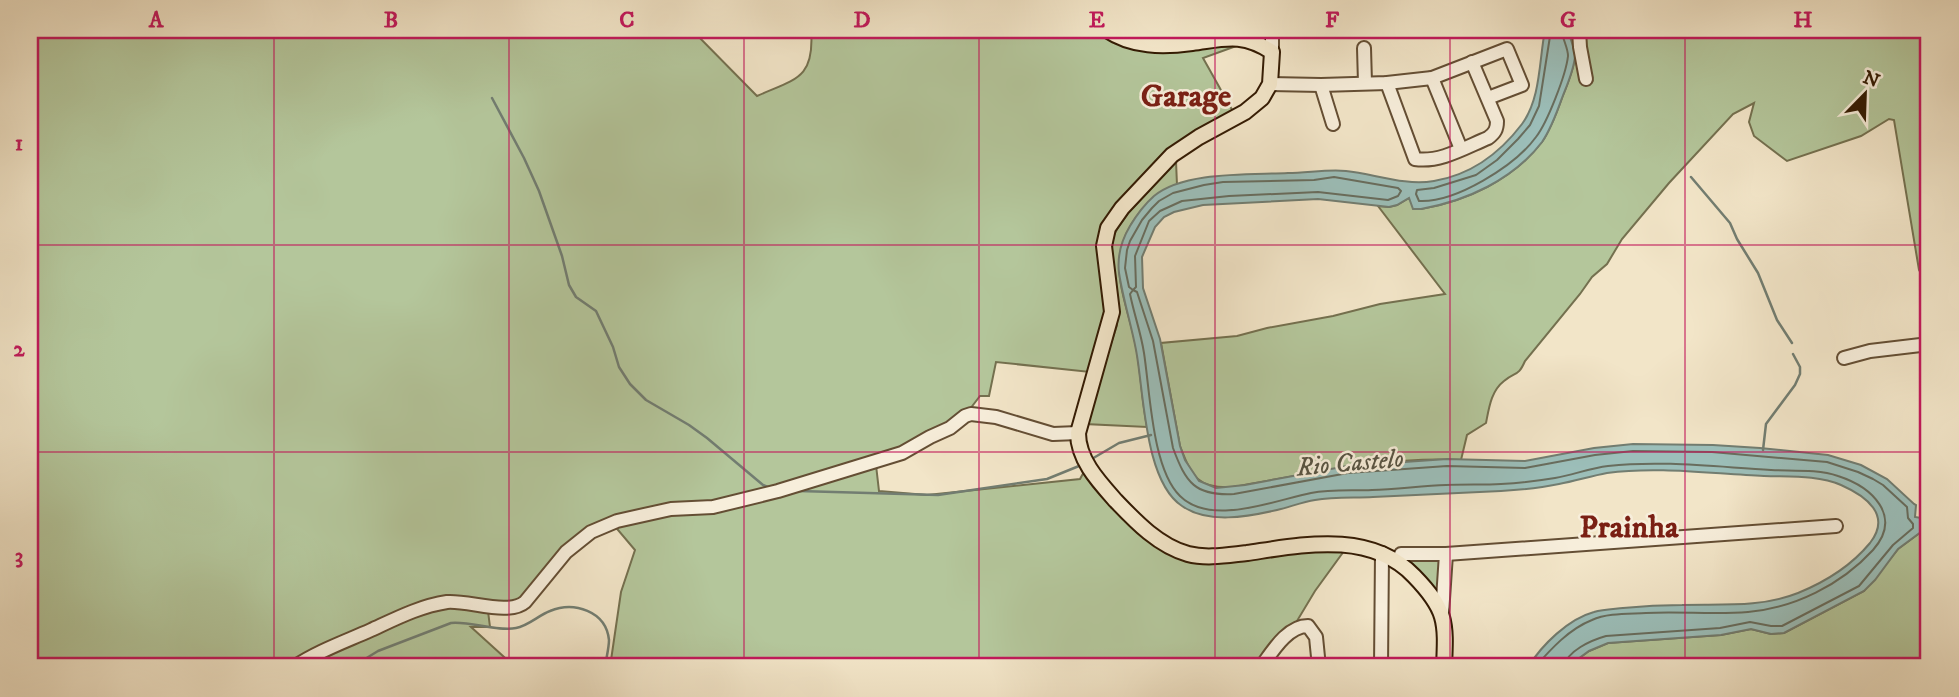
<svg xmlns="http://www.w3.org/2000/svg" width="1959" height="697" font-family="'IM FELL DW Pica',serif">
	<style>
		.green { fill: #b4c69b; stroke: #74704f; stroke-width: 2 }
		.water { fill: #9cbfba; stroke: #727d71; stroke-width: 2 }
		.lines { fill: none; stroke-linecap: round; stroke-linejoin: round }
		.shore { stroke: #686d5e; stroke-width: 2 }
		.stream { stroke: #727d71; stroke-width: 2.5 }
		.minor-casing { stroke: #644e34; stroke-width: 16 }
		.major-casing { stroke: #341b03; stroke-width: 18 }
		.minor { stroke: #f7eedb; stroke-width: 12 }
		.major { stroke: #f2e5c8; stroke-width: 14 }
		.grid { fill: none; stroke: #c2185b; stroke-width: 2; stroke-opacity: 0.55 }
		.labels { text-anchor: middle; stroke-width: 5; stroke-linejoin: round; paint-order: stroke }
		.water-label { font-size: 26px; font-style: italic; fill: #585443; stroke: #f7eedb }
		.district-label { font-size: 32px; font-weight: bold; fill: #7a1f14; stroke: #f7eedb }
		.neatline { fill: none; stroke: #c2185b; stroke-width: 2.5 }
		.grid-label { font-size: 23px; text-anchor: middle; font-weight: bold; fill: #c2185b }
	</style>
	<rect width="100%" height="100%" fill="#f2e5c8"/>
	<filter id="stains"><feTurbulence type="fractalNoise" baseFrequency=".00286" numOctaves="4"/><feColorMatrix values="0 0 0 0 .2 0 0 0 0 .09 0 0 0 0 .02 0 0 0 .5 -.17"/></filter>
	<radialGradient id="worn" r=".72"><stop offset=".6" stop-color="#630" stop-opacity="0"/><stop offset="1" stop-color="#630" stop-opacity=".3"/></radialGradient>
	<g class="green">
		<path d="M30,30H692L757,96C795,79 815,79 811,30H1102L1124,41L1239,45L1203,58L1235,115L1207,128L1113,214L1106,313L1090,372L996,362L989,396H980L963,418L876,465L879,491L927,495L1080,479L1085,470L1166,550L1344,551L1315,591L1294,626L1253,667H610L621,592L635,550L613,524L577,542L525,606L487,603L490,627H471L515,667H30Z"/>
		<path d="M1569,30H1929V288L1919,270L1894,120L1889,119L1861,136L1787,161L1754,136L1749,122L1754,103L1733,114L1669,183L1622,239L1607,264L1592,277L1580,294L1525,361C1518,377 1516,371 1504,381C1491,391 1489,408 1486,423L1467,435L1461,460C1384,456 1309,474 1233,487C1198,489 1192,477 1180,446L1161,343L1237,336L1267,328L1333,316L1380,304L1445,294L1378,206L1389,207L1397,205L1409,198L1416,209H1421C1466,201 1513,180 1542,142C1551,129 1557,112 1562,98C1567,85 1574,70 1575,56C1575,47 1569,39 1569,30Z"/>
		<path d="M1176,161L1177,185C1160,190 1149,200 1139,213C1101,261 1128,300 1137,352C1141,377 1142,402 1147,427L1085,424L1117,325L1112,249L1113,237L1117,229L1129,212Z"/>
		<polygon points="1929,526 1929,667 1749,667 1719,661 1739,667 1567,667 1589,651 1608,643 1721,635 1751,629 1771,634 1784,633 1864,591 1898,549"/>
		<polygon points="1400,557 1440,559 1438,596"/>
	</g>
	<path class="water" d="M1545,30H1569C1569,39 1575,47 1575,56C1574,70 1567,85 1562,98C1557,112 1551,129 1542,142C1513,180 1466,201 1421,209H1413L1409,198L1397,205L1389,207L1318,199L1203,205L1174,212L1164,217L1155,227L1142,257L1143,288L1160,339L1180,446L1185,460L1199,481L1216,488L1245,485L1347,466L1447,459L1525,461L1594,448L1633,444L1713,445L1760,448L1828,455L1861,465L1887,479L1914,504L1916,505L1915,517L1921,518L1929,516V526L1898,549L1875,580L1864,591L1784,633L1771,634L1751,629L1721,635L1608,643L1589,651L1567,667H1528C1542,645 1568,619 1594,612C1603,609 1614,609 1623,608C1643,606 1663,605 1682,605C1722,604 1760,608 1798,593C1825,582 1851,566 1870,543C1892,515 1866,496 1841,485C1818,475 1789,477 1764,476C1713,474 1658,466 1607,473C1591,476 1575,481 1559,484C1540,488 1520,490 1501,491C1459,493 1416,495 1373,497C1354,498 1334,497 1315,500C1302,502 1290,507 1277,510C1247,517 1208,524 1182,506C1144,481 1144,391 1136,350C1131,324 1123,299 1119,273C1117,256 1121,241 1130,226C1136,216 1145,204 1154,196C1184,171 1250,175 1288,173C1307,173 1328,169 1346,171C1375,174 1404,186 1434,181C1470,175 1500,153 1522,124C1541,98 1539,60 1545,30Z"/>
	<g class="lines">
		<g class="shore">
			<path d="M1551,30L1539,106L1530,125L1518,139L1497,160L1476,175L1434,188L1417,190L1416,194L1419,201C1455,203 1515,166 1536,137C1547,123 1566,75 1568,56C1568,47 1562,39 1562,30"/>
			<path d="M1535,667C1551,649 1569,629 1592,620C1607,613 1629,614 1646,613C1680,611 1714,615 1748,612C1794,608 1841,585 1873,550C1903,516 1872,487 1838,476C1818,469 1792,471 1771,470C1717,467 1662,460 1608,466C1590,468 1573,475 1555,478C1537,481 1518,483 1501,484C1483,485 1465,484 1446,485C1422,486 1397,489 1372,490C1352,491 1331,489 1311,493C1275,500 1211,527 1180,496C1152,469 1150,391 1144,353C1141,333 1134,314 1130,294L1133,290L1129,287L1125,268L1127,250L1130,241L1142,220L1152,208L1159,201L1173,193L1204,185L1223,182L1314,180L1334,177L1398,188L1401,191L1398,196L1388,200L1318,192L1229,196L1182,201L1160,211L1149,221L1135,256L1136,287L1133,290L1137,292L1153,341L1173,448C1186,483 1195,496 1234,494L1348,473L1447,466L1525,468L1595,455L1633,451L1712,452L1827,462L1858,472L1873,479L1883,485L1907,507L1908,518L1913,524V528L1893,545L1859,586L1782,626H1771L1750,622L1720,628L1606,636C1592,640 1566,651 1564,667"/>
		</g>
		<g class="stream">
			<polyline points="492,98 524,158 539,191 562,256 569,285 576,297 596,311 613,347 619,367 630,384 646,400 689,425 707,438 763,485 770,488"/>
			<polyline points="1691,177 1730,223 1737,239 1758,273 1777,320 1792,343"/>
			<polyline points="1763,450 1766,424 1795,385 1800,374 1800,367 1793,354"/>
			<polyline points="1090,460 1119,443 1151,435"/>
			<polyline points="799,491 938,495 1047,479 1079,466"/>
			<path d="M352,667L378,651L451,623C471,621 497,632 516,628C528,626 539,615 550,611C574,601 606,611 609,640C609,648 606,659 605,667"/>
		</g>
		<defs>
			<g id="minor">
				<polyline points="1579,30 1580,47 1586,79"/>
				<polyline points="1364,48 1365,83"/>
				<polyline points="1272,52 1272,30"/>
				<polyline points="1432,78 1461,149"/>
				<path d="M1387,83L1415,159C1440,163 1466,147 1488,138C1495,133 1497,129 1497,121L1472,62"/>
				<polyline points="1270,84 1321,85 1387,83 1432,78 1507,49 1522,85 1488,98"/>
				<polyline points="1321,85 1333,124"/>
				<polyline points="1844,358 1870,351 1929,344"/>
				<polyline points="1401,554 1446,554 1836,526"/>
				<polyline points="1442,614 1446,554"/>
				<path d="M294,667C318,651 344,642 371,630C395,619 420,606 447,602C468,600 509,616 525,602L566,552L591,532L617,521L671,509L713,507L778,491L902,453L930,437L950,428L965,416L971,414L996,417L1053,434L1078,433"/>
				<path d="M1261,667C1272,652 1287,626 1308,626L1316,637L1319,667"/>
				<polyline points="1381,667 1382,553"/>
			</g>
			<path id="major" d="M1107,30C1132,47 1163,47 1192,43C1224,39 1242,32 1272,52L1270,84L1262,98L1245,112L1199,137L1172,155L1122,208L1108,228L1104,246L1112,312L1078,433C1078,460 1099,482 1116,501C1136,522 1159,546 1188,554C1207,559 1228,555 1247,553C1302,545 1370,530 1414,576C1447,610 1446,622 1444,667"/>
		</defs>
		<use href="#minor" class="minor-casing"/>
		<use href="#major" class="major-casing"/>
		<use href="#minor" class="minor"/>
		<use href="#major" class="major"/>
	</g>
	<path class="grid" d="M274,30V667M509,30V667M744,30V667M979,30V667M1215,30V667M1450,30V667M1685,30V667M30,245H1929M30,452H1929"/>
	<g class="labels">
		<g class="water-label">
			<text transform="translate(1350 462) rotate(-5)" y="9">Rio Castelo</text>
		</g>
		<g class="district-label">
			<text x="1186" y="106">Garage</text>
			<text x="1629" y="537">Prainha</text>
		</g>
	</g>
	<rect width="1959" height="697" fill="none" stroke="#f2e5c8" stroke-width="77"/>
	<g transform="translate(1865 94) rotate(23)" stroke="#f7eedb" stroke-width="5" paint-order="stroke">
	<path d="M0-5L12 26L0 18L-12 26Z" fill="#341b03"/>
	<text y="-10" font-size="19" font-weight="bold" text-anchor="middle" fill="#341b03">N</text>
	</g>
	<rect x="38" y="38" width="1882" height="620" class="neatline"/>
	<g class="grid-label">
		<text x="156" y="27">A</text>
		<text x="391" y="27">B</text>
		<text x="627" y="27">C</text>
		<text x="862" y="27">D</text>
		<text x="1097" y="27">E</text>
		<text x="1332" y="27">F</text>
		<text x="1568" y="27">G</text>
		<text x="1803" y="27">H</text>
		<text x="19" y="150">1</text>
		<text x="19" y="356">2</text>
		<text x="19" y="563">3</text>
	</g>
	<rect width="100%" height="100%" filter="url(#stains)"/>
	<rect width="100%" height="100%" fill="url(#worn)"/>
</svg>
